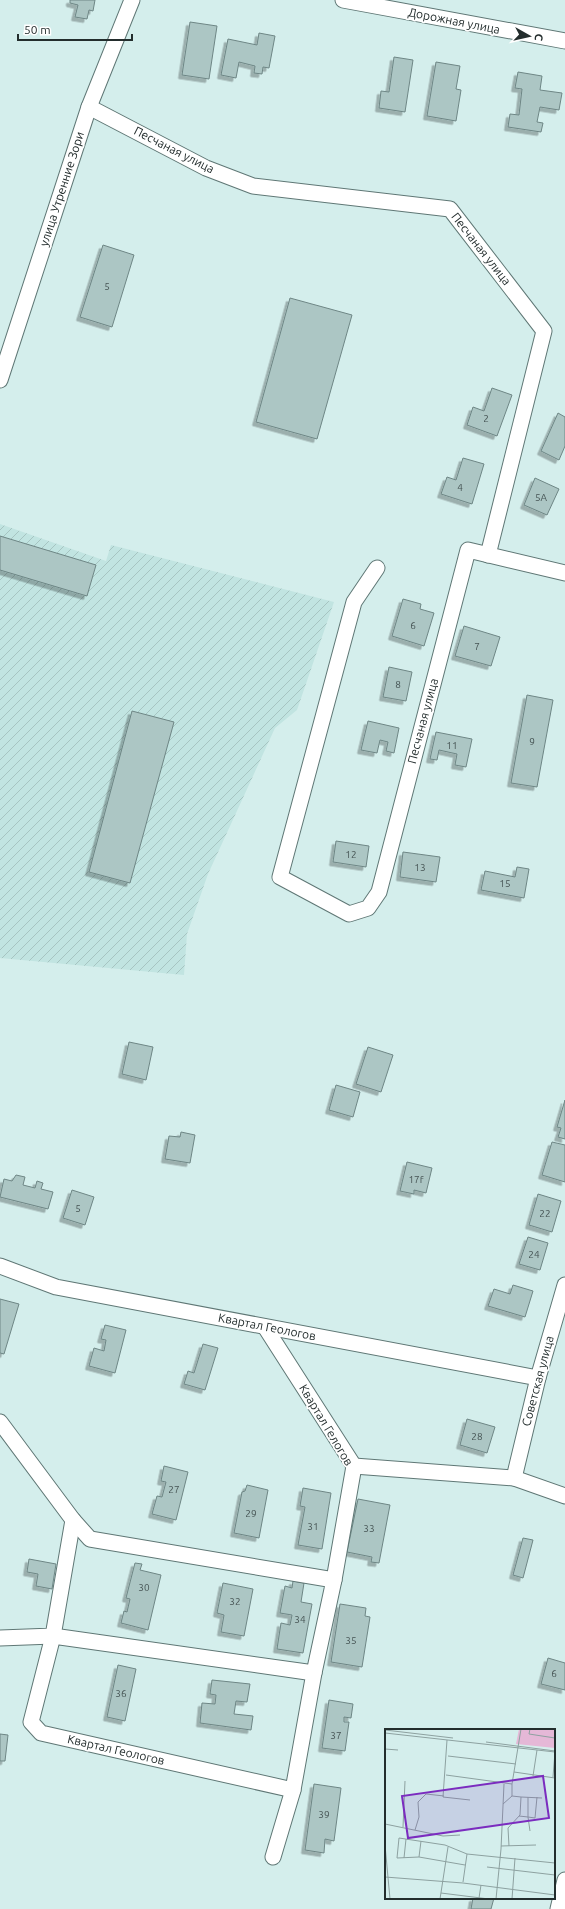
<svg xmlns="http://www.w3.org/2000/svg" width="565" height="1909" font-family="Ubuntu,sans-serif">
	<style>
		.industrial { fill: url(#industrial-furrows) }
		.building { fill: #acc6c4; stroke: #6e8685; filter: url(#shadow) }
		.lines { fill: none; stroke-linecap: round; stroke-linejoin: round }
		.minor-casing { stroke: #5f7775; stroke-width: 17 }
		.minor { stroke: #fff; stroke-width: 15 }
		.labels { text-anchor: middle; stroke-width: 3.5; stroke-linejoin: round; paint-order: stroke }
		.number-label { font-size: 10px; fill: #455353 }
		.street-label { font-size: 12px; fill: #232d2d; stroke: #fff }
		.inset-road { fill: none; stroke: #8da1a0; stroke-width: 1 }
		.view { fill: #7b2cbf; fill-opacity: 0.15; stroke: #7b2cbf; stroke-width: 2 }
		.inset-edge { fill: none; stroke: #232d2d; stroke-width: 2 }
	</style>
	<defs>
		<pattern id="industrial-furrows" width="10" height="10" patternUnits="userSpaceOnUse"><rect width="10" height="10" fill="#c1e4e1"/><path d="M-1 1l2-2M0 10L10 0M9 11l2-2" fill="none" stroke="#a6c4c1"/></pattern>
		<filter id="shadow"><feDropShadow dx="-3.5" dy="3.5" stdDeviation="0" flood-color="#0004"/></filter>
	</defs>
	<rect width="100%" height="100%" fill="#d4eeec"/>
	<polygon class="industrial" points="0,524 106,561 111,545 334,602 297,710 275,728 208,874 187,934 184,975 0,958"/>
	<g class="building">
		<polygon points="70,0 95,0 93,11 89,10 87,19 75,17 78,5 70,3"/>
		<polygon points="190,22 217,26 209,79 182,75"/>
		<polygon points="259,33 275,36 269,68 263,67 262,74 254,73 255,66 239,62 236,78 221,75 228,39 257,45"/>
		<polygon points="394,57 413,60 405,112 379,108 381,91 389,92"/>
		<polygon points="436,62 460,66 456,89 461,90 456,121 427,116"/>
		<polygon points="518,72 542,76 540,90 562,93 559,110 540,107 537,122 543,123 541,132 508,127 510,114 519,115 522,89 515,88"/>
		<polygon points="103,245 134,255 112,327 80,317"/>
		<polygon points="290,298 352,315 317,439 256,422"/>
		<polygon points="492,388 512,395 497,436 467,425 473,407 484,411"/>
		<polygon points="558,413 565,417 565,446 559,460 541,451"/>
		<polygon points="463,458 484,464 472,504 441,494 447,477 456,480"/>
		<polygon points="535,478 559,489 547,515 524,505"/>
		<polygon points="0,536 96,565 87,596 0,570"/>
		<polygon points="403,599 421,604 420,609 434,613 424,646 392,636"/>
		<polygon points="464,626 500,637 491,666 455,656"/>
		<polygon points="389,667 412,672 406,701 383,697"/>
		<polygon points="527,695 553,700 537,787 511,783"/>
		<polygon points="132,711 174,722 130,883 89,872"/>
		<polygon points="368,721 399,728 394,753 386,751 388,742 380,740 377,753 361,750"/>
		<polygon points="436,732 472,739 466,767 455,765 457,754 439,750 437,760 430,759"/>
		<polygon points="336,841 369,846 366,867 333,862"/>
		<polygon points="403,852 440,857 436,882 400,877"/>
		<polygon points="517,867 529,869 524,898 481,890 485,871 515,877"/>
		<polygon points="129,1042 153,1047 146,1080 122,1074"/>
		<polygon points="368,1047 393,1055 381,1092 356,1084"/>
		<polygon points="336,1085 360,1092 353,1117 329,1110"/>
		<polygon points="565,1100 565,1139 558,1137 561,1128 557,1127"/>
		<polygon points="181,1132 195,1135 190,1163 165,1159 169,1136 180,1137"/>
		<polygon points="552,1142 565,1145 565,1182 542,1175"/>
		<polygon points="407,1162 432,1168 426,1193 414,1190 414,1194 400,1191"/>
		<polygon points="16,1175 25,1177 23,1185 35,1188 37,1181 43,1183 41,1189 53,1192 48,1209 0,1197 4,1179 12,1181"/>
		<polygon points="72,1190 94,1197 85,1225 63,1218"/>
		<polygon points="538,1194 561,1201 552,1232 529,1225"/>
		<polygon points="528,1237 548,1243 540,1270 519,1264"/>
		<polygon points="513,1285 533,1291 525,1317 488,1306 494,1289 510,1294"/>
		<polygon points="0,1299 19,1304 4,1354 0,1353"/>
		<polygon points="105,1325 126,1330 115,1373 89,1366 94,1348 104,1351 106,1340 101,1339"/>
		<polygon points="203,1344 218,1348 205,1390 184,1384 188,1371 194,1373"/>
		<polygon points="467,1419 495,1427 487,1453 460,1445"/>
		<polygon points="164,1466 188,1472 176,1520 152,1514 157,1496 162,1497 166,1482 161,1481"/>
		<polygon points="247,1485 268,1490 259,1538 234,1533 242,1492 245,1491"/>
		<polygon points="303,1488 331,1493 322,1549 298,1545 305,1507 300,1506"/>
		<polygon points="358,1499 390,1505 379,1563 371,1562 372,1557 347,1552"/>
		<polygon points="523,1538 533,1540 523,1578 513,1575"/>
		<polygon points="29,1559 56,1564 52,1589 36,1586 38,1574 27,1572"/>
		<polygon points="135,1563 142,1564 140,1570 161,1575 148,1630 121,1623 124,1611 127,1612 130,1599 126,1598"/>
		<polygon points="293,1581 304,1583 301,1602 312,1604 303,1653 277,1649 281,1623 290,1625 292,1615 280,1613 285,1586 292,1588"/>
		<polygon points="223,1583 253,1589 244,1636 221,1632 224,1615 217,1613"/>
		<polygon points="340,1604 366,1608 365,1616 370,1617 362,1667 331,1662"/>
		<polygon points="548,1658 565,1663 565,1690 541,1684"/>
		<polygon points="118,1665 136,1669 125,1721 107,1717"/>
		<polygon points="212,1680 250,1684 247,1702 236,1701 234,1714 253,1716 251,1730 200,1723 202,1703 215,1704 216,1695 210,1694"/>
		<polygon points="329,1700 353,1704 351,1718 344,1717 344,1722 349,1722 345,1751 322,1748"/>
		<polygon points="0,1734 8,1735 5,1761 0,1761"/>
		<polygon points="314,1784 341,1788 334,1841 325,1839 324,1853 305,1850"/>
		<polygon points="473,1898 494,1898 491,1909 471,1909"/>
	</g>
	<g class="lines">
		<defs>
			<g id="minor">
				<polyline points="343,0 565,41"/>
				<polyline points="89,107 206,168 253,186 450,209 544,331 488,555"/>
				<polyline points="0,380 89,107 132,0"/>
				<polyline points="377,568 354,602 280,877 349,914 368,908 379,892 468,550 565,573"/>
				<polyline points="0,1266 56,1287 538,1378"/>
				<polyline points="265,1327 354,1466 334,1580"/>
				<polyline points="0,1422 73,1520 90,1539 334,1580 314,1673 293,1790 273,1857"/>
				<polyline points="354,1466 514,1478 565,1496"/>
				<polyline points="514,1478 538,1378 565,1285"/>
				<polyline points="0,1638 53,1636 73,1520"/>
				<polyline points="293,1790 41,1733 31,1722 53,1636 314,1673"/>
				<polyline points="558,1909 565,1880"/>
			</g>
		</defs>
		<use href="#minor" class="minor-casing"/>
		<use href="#minor" class="minor"/>
	</g>
	<g class="labels">
		<g class="number-label">
			<text x="107" y="290">5</text>
			<text x="486" y="422">2</text>
			<text x="460" y="491">4</text>
			<text x="541" y="501">5А</text>
			<text x="413" y="629">6</text>
			<text x="477" y="650">7</text>
			<text x="398" y="688">8</text>
			<text x="532" y="745">9</text>
			<text x="452" y="749">11</text>
			<text x="351" y="858">12</text>
			<text x="420" y="871">13</text>
			<text x="505" y="887">15</text>
			<text x="416" y="1183">17f</text>
			<text x="78" y="1212">5</text>
			<text x="545" y="1217">22</text>
			<text x="534" y="1258">24</text>
			<text x="477" y="1440">28</text>
			<text x="174" y="1493">27</text>
			<text x="251" y="1517">29</text>
			<text x="313" y="1530">31</text>
			<text x="369" y="1532">33</text>
			<text x="144" y="1591">30</text>
			<text x="235" y="1605">32</text>
			<text x="300" y="1623">34</text>
			<text x="351" y="1644">35</text>
			<text x="554" y="1677">6</text>
			<text x="121" y="1697">36</text>
			<text x="336" y="1739">37</text>
			<text x="324" y="1818">39</text>
		</g>
		<g class="street-label">
			<text transform="translate(454 21) rotate(11)" y="4">Дорожная улица</text>
			<text transform="translate(174 150) rotate(27)" y="4">Песчаная улица</text>
			<text transform="translate(62 189) rotate(-72)" y="4">улица Утренние Зори</text>
			<text transform="translate(481 249) rotate(52)" y="4">Песчаная улица</text>
			<text transform="translate(423 721) rotate(-75)" y="4">Песчаная улица</text>
			<text transform="translate(267 1327) rotate(11)" y="4">Квартал Геологов</text>
			<text transform="translate(538 1381) rotate(-75)" y="4">Советская улица</text>
			<text transform="translate(326 1425) rotate(59)" y="4">Квартал Гелогов</text>
			<text transform="translate(116 1750) rotate(13)" y="4">Квартал Геологов</text>
		</g>
	</g>
	<g transform="translate(385 1729)">
		<rect width="170" height="170" fill="#d4eeec"/>
		<path d="M134,0H170V19L131,15Z" fill="#e5b8d7"/>
		<path class="inset-road" d="M145,0L144,5L170,9M0,1L68,9M0,4L170,23M62,11L58,68L85,71M101,13L170,22M0,20L13,21M63,27L131,35M129,43L170,49M61,46L127,55M148,47L152,21M168,48L170,23M127,67V55L136,0M143,68V88L150,89L152,68M118,75L127,67L136,68M134,87L143,88L145,102M0,95L58,107L75,106M18,98L20,52M30,101L34,88L33,73L41,65L59,67M0,116L5,170M116,117L151,116M124,117L123,99L135,86L136,68L157,69M34,128L36,112M19,129L21,110M80,136L34,128L12,129L14,109L60,116L82,125L170,134M102,138L170,146M0,148L78,154L170,166M78,153L82,125M56,164L104,170M94,169L96,156M55,170L63,118M111,170L116,120L119,55M127,170L130,129"/>
		<path class="view" d="M158,47L164,89L23,109L17,67Z"/>
		<rect width="170" height="170" class="inset-edge"/>
	</g>
	<g transform="translate(529 36) rotate(98)" stroke="#ffffff" stroke-width="3" paint-order="stroke">
	<path d="M0-3L7 15L0 10L-7 15Z" fill="#232d2d"/>
	<text y="-6" font-size="11" font-weight="bold" text-anchor="middle" fill="#232d2d">С</text>
	</g>
	<path d="M18 34v6h114v-6" fill="none" stroke="#232d2d" stroke-width="2"/>
	<text x="24" y="34" font-size="12" fill="#232d2d" stroke="#ffffff" stroke-width="3" paint-order="stroke">50 m</text>
</svg>
